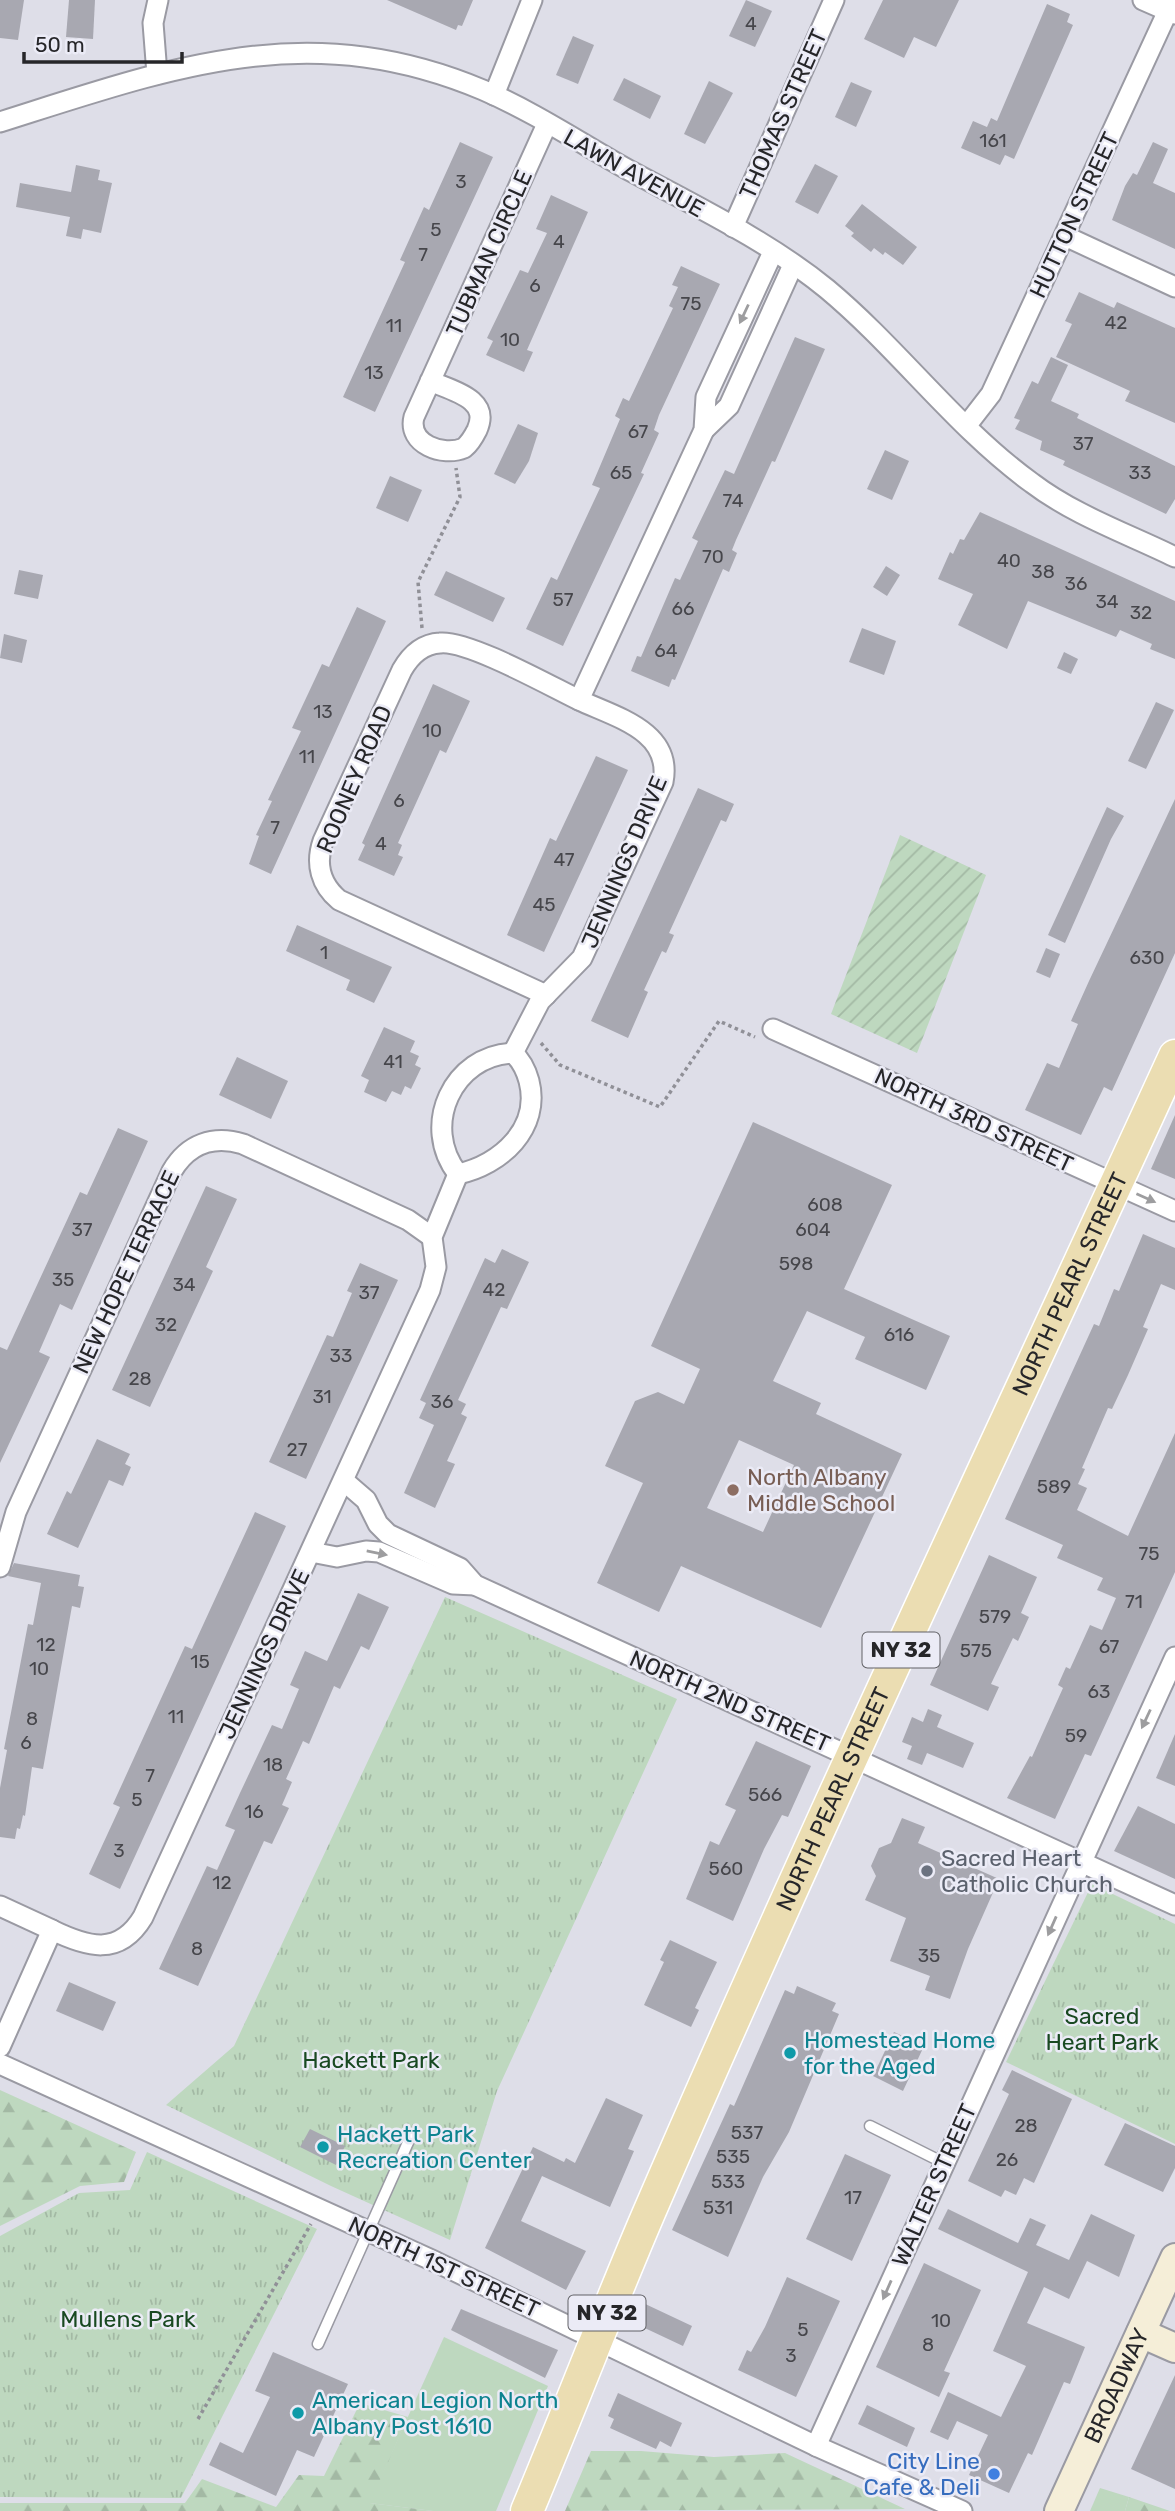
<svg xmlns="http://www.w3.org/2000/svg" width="1175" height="2511" font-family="Rubik,sans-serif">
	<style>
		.grass { fill: #bed8bf }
		.forest { fill: url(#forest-firs) }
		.park { fill: url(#park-tufts) }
		.garden { fill: url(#garden-furrows) }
		.building { fill: #a8a8b1; fill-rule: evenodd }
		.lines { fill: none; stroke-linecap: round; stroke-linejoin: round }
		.lane-casing { stroke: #9a9aa3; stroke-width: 13 }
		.street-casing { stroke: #9a9aa3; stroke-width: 23 }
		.secondary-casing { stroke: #9a9aa3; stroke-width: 32 }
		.primary-casing { stroke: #fff; stroke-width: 35 }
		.path { stroke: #909097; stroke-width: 3.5; stroke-dasharray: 3.5 3.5; stroke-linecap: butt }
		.lane { stroke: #fff; stroke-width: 10 }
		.street { stroke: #fff; stroke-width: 19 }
		.secondary { stroke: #f5eed8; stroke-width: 28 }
		.primary { stroke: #ebddb2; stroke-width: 32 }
		.oneway { fill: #9d9d9f }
		.education-dot { fill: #8d6e63; stroke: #ebebf6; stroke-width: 2.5 }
		.worship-dot { fill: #6b7280; stroke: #ebebf6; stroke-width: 2.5 }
		.culture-dot { fill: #0f9aa8; stroke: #ebebf6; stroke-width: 2.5 }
		.shop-dot { fill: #3f7fe0; stroke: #ebebf6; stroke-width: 2.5 }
		.labels { text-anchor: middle; stroke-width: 5; stroke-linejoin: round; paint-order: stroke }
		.number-label { font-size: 19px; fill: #46464b }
		.shield { fill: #ebebf6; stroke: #616166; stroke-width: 2 }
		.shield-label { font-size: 21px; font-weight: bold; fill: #262629 }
		.street-label { font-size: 23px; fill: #262629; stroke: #ebebf6 }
		.education-label { font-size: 23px; fill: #785e54; stroke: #ebebf6; text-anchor: start }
		.worship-label { font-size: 23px; fill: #5b616d; stroke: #ebebf6; text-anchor: start }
		.park-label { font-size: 23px; fill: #194921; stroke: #ebebf6 }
		.culture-label { font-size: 23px; fill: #0d838f; stroke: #ebebf6; text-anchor: start }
		.shop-label { font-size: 23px; fill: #366cbe; stroke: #ebebf6; text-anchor: end }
	</style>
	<defs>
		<pattern id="forest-firs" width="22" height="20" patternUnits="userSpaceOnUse" patternTransform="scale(1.75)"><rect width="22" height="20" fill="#bed8bf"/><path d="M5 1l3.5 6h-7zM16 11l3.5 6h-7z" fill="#a3b9a4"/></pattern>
		<pattern id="park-tufts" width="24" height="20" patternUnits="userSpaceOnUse" patternTransform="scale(1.75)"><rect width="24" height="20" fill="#bed8bf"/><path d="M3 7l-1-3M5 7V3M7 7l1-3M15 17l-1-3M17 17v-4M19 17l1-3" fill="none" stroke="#a3b9a4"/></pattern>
		<pattern id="garden-furrows" width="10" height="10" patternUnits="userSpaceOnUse" patternTransform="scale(1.75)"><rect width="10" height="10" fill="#bed8bf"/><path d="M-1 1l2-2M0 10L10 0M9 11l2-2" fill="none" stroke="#a3b9a4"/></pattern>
	</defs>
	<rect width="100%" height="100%" fill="#dedee8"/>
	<g class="grass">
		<polygon points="444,2337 548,2386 496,2511 433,2511 369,2503"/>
		<polygon points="1100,2488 1129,2497 1125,2511 1090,2511"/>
	</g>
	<g class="forest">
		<polygon points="0,2090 136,2152 124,2182 80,2186 0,2226"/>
		<polygon points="360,2403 408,2417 370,2503 433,2511 0,2511 0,2503 185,2503 202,2479 276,2507 299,2475 324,2476"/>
		<polygon points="591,2451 641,2451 714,2457 785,2453 905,2509 565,2511"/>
		<polygon points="1129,2497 1170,2511 1125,2511"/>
	</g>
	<g class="park">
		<polygon points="445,1597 677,1699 497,2091 450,2240 331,2186 166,2105 234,2046"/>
		<polygon points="1092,1884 1175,1924 1175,2144 1006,2062"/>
		<polygon points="147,2152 317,2229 181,2498 0,2497 0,2236 79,2193 130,2190"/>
	</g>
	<polygon class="garden" points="900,835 986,875 917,1053 831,1014"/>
	<g class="building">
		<polygon points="0,0 24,0 18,40 0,38"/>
		<polygon points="69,0 95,0 93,39 66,37"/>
		<polygon points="387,0 473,0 462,26 458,25 456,30"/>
		<polygon points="746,0 772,11 755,47 729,36"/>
		<polygon points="883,0 959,0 936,47 914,37 904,58 864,39"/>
		<polygon points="1047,4 1070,14 1067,22 1073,25 1014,159 1005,155 1000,165 961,148 973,121 987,127 991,118 997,121"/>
		<polygon points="573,36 594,45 578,84 556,75"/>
		<polygon points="624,78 661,96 650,119 613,100"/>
		<polygon points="709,81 733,93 705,144 684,134"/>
		<polygon points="851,82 872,91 856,127 835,117"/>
		<polygon points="460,142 493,157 375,412 343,397 405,262 400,260 424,207 429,210"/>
		<polygon points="1153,142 1168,149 1153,183 1175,193 1175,249 1112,220 1125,186 1133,173 1137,175"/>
		<polygon points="815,164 838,176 818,214 795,202"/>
		<polygon points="76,165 100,170 98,180 112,183 101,233 83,229 81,239 66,236 70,217 16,207 20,183 71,192"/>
		<polygon points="551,195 588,212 527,350 533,352 524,372 486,355 493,341 487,338 520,270 528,273 547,233 536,229"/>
		<polygon points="862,204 917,247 903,265 885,252 883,255 874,248 871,252 851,236 854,233 845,226"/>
		<polygon points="681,266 720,284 659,415 654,430 659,433 641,473 644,474 563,646 526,629 551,577 557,580 600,488 592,485 620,419 615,416 623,398 629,401 673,308 669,306 678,287 672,285"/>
		<polygon points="1079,292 1114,308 1117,302 1175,328 1175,423 1125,401 1130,391 1056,357 1072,324 1065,321"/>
		<polygon points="795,337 825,349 775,462 772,461 736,540 732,550 737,553 729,572 723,569 675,680 672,679 669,687 631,671 637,656 641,657 675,578 680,580 698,541 692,538 725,470 734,474"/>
		<polygon points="1051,357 1068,365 1051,401 1079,414 1077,418 1175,466 1175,499 1166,514 1063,465 1065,461 1040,450 1042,441 1015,429 1020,420 1014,418 1032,381 1038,384"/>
		<polygon points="518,424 538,433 529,461 515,484 494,474"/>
		<polygon points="885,450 909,461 892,500 867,489"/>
		<polygon points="390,476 422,490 408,522 376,508"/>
		<polygon points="980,512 1175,601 1175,659 1150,649 1152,644 1120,630 1116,637 1028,601 1007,649 958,625 973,594 938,579 950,552 953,554 960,539 964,540"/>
		<polygon points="886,566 900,575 887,596 873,587"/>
		<polygon points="19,570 43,575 38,599 14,594"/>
		<polygon points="446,571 505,598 493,622 434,595"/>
		<polygon points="357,607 386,621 271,874 249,864 259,836 256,835 272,801 268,800 301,731 292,728 322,664 329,667"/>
		<polygon points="862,628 896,641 884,675 849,662"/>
		<polygon points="4,634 27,640 22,663 0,658"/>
		<polygon points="1064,652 1078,659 1071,674 1057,668"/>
		<polygon points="433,684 470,701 446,753 440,750 398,843 402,845 398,855 403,857 394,876 358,860 365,845 362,843"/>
		<polygon points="1156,702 1174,710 1146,769 1128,761"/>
		<polygon points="596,756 628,770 544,952 507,935 550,838 556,841"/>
		<polygon points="698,788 734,804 726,822 721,820 690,887 669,933 674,935 666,953 662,951 644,990 648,992 628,1038 591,1021"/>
		<polygon points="1175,799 1175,953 1112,1091 1104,1087 1081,1135 1025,1110 1047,1063 1059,1068 1078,1024 1071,1021 1089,981"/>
		<polygon points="1107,807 1124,816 1111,839 1065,943 1048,935"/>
		<polygon points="297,925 392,967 374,1003 346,990 350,980 286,951"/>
		<polygon points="1046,948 1060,954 1050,978 1036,972"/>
		<polygon points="384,1027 415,1041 410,1052 419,1056 415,1065 421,1068 411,1089 405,1086 401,1095 392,1091 386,1102 364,1092 369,1080 361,1076"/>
		<polygon points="237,1057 288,1081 271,1119 219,1095"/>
		<polygon points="1175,1115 1175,1179 1151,1169"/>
		<path d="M753,1122L892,1185L844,1289L950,1336L926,1390L855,1359L865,1337L807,1311L773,1381L821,1403L816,1414L902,1454L821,1628L681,1566L659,1612L597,1583L643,1483L605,1466L635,1401L658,1392L684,1404L700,1369L651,1346ZM739,1440L794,1465L763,1532L707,1508Z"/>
		<polygon points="118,1128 148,1141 72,1310 60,1304 39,1352 50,1357 0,1463 0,1347 7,1350 80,1192 87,1195"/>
		<polygon points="206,1186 237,1199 206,1267 213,1271 150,1407 112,1390"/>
		<polygon points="1143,1234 1175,1248 1175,1290 1161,1284 1143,1327 1148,1329 1128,1375 1112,1409 1108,1408 1082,1468 1085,1469 1078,1484 1087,1488 1077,1510 1128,1536 1175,1433 1175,1572 1091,1756 1085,1754 1055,1819 1007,1798 1030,1756 1032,1757 1063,1688 1058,1685 1066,1667 1070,1669 1090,1625 1102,1630 1116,1598 1097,1590 1103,1578 1057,1558 1063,1545 1005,1519 1094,1324 1099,1326 1114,1289 1119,1291"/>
		<polygon points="502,1249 529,1262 507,1309 501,1307 458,1400 466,1404 461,1414 467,1417 447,1461 455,1464 435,1508 404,1493 434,1425 419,1418 426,1403 420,1400 485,1258 495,1263"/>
		<polygon points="360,1263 398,1280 306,1479 269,1462 327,1335 333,1337 352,1293 347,1291"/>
		<polygon points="97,1439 130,1454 125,1464 131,1467 123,1486 109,1480 78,1548 47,1534 67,1491 71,1494"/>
		<polygon points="255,1512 286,1526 120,1889 89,1874 120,1807 113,1804 185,1646 192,1649"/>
		<polygon points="989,1555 1037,1577 1021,1613 1029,1617 1018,1641 1013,1638 991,1684 999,1687 988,1711 930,1685"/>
		<polygon points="14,1563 80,1575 78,1586 84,1587 80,1608 72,1606 43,1769 32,1767 25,1816 23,1815 20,1829 17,1828 15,1839 0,1837 0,1788 7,1750 4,1749 28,1624 33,1625 41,1583 8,1576"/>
		<polygon points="358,1593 389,1607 369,1650 361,1646 340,1689 334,1686 309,1744 303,1741 286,1779 292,1782 282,1805 289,1808 272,1844 264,1841 198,1986 159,1969 207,1866 217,1870 235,1830 225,1826 240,1793 272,1725 282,1729 299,1689 290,1685 305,1651 327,1661"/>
		<polygon points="928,1709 942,1715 937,1727 974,1743 963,1768 927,1753 922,1765 907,1759 912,1746 902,1742 912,1717 923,1722"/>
		<polygon points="1175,1734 1175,1786 1156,1778"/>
		<polygon points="756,1741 811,1766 788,1817 782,1815 764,1849 733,1921 686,1899 710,1841 719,1845 736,1810 725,1805"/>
		<polygon points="1138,1806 1175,1824 1175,1879 1114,1851"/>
		<polygon points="902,1818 925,1827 918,1843 999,1879 968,1949 950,1999 925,1990 930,1976 890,1961 906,1918 865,1900 876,1876 871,1866 879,1848 891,1843"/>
		<polygon points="670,1940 717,1962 695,2008 699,2010 691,2027 644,2005 664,1962 660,1960"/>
		<polygon points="69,1982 116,2002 103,2031 56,2011"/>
		<polygon points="797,1986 836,2003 832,2011 839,2014 789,2132 763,2177 728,2257 672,2230 730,2104 734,2106 785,1990 794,1994"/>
		<polygon points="894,2032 924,2046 903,2091 873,2076"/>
		<polygon points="1012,2070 1072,2099 1034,2183 1024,2178 1016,2195 1005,2190 1001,2197 968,2181 1009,2094 1002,2090"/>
		<polygon points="606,2098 643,2115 628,2149 634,2151 610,2207 542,2176 521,2221 586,2251 566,2290 485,2248 533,2147 564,2162 566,2158 575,2163"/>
		<polygon points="1125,2123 1175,2146 1175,2168 1163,2192 1104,2165"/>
		<polygon points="310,2129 345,2146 336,2165 300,2147"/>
		<polygon points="845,2154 891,2175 852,2261 806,2239"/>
		<polygon points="948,2209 1018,2243 1030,2218 1046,2225 1036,2245 1069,2260 1091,2214 1135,2235 1119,2277 1087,2261 1069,2299 1044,2287 1027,2323 1085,2347 1070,2384 1064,2382 1032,2455 1028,2453 1009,2493 969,2475 988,2435 957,2421 948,2440 930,2432 948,2392 1001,2417 1026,2366 993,2351 1028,2272 938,2229"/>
		<polygon points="924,2263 981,2290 944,2371 950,2373 939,2397 876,2367"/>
		<polygon points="787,2277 840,2301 796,2397 738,2370 747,2350 751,2352 765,2327"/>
		<polygon points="641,2302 692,2326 683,2346 632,2322"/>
		<polygon points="461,2309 558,2350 545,2378 451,2330"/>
		<polygon points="273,2352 348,2384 314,2457 297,2450 276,2496 209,2465 220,2442 243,2453 270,2397 255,2391"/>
		<polygon points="1175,2375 1175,2489 1131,2469"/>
		<polygon points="618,2393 682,2423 671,2447 660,2441 656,2449 610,2428 614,2419 608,2416"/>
		<polygon points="867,2405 915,2428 907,2447 858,2424"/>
	</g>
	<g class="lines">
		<defs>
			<g id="lane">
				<polyline points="870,2126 944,2163"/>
				<polyline points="318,2344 410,2138"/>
			</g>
			<g id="street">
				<polyline points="1143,0 1175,14"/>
				<polyline points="157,74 153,23 158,0"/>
				<polyline points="494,95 532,0"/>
				<path d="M0,122C171,68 307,16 483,90C532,111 579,142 625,168C693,205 767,240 827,289C899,349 956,428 1032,483C1074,515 1128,534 1175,557"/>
				<polyline points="733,227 834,0"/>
				<polyline points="1065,236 1175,287"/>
				<path d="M430,381C453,391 491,399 477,430C473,438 470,443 464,448C443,457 407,444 414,417L547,124"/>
				<polyline points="967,425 991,394 1173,0"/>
				<polyline points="704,430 729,406 793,265"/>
				<path d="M546,995L339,900C321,885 315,864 323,841L402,670C410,656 422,644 440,643C468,640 550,686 579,700"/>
				<polyline points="773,1029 1175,1211"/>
				<path d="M513,1053L540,1001L582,958L663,782C673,731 615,717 579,700L704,430L706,397L773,252"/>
				<path d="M513,1053C522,1061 526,1070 529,1081C541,1128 501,1165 458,1174C420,1126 453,1055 513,1053Z"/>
				<polyline points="344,1481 366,1500 378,1524 388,1534 460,1568 475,1585 1175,1905"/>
				<polyline points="311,1552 337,1557 366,1551 379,1552 453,1584 475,1585"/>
				<path d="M0,1567L16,1512L172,1171C188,1144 213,1135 243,1144L408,1220L432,1237"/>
				<polyline points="0,1906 52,1930"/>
				<path d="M0,2047L52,1930C87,1947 119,1957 143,1917L430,1290L436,1267L432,1237L458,1174"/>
				<polyline points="0,2064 436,2262 816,2446 962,2511"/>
				<polyline points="816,2446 1175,1657"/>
			</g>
			<g id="secondary">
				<polyline points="1141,2333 1175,2348"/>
				<path id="s1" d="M1059,2511L1175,2258"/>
			</g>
			<g id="primary">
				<path id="s2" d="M527,2511C568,2413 606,2313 648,2215C816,1825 998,1442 1175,1056"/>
			</g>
		</defs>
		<use href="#lane" class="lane-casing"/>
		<use href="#street" class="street-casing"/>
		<use href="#secondary" class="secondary-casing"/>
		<use href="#primary" class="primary-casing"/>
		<g class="path">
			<polyline points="422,628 418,582 460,497 456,468"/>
			<polyline points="541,1043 560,1065 660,1107 719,1021 755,1037"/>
			<polyline points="198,2419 311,2224"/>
		</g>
		<use href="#lane" class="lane"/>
		<use href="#street" class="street"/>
		<use href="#secondary" class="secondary"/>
		<use href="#primary" class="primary"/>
	</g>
	<defs><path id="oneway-solid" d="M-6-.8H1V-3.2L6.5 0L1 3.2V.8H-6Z" transform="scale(1.75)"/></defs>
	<g class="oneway">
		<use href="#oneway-solid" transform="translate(744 314) rotate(115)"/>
		<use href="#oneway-solid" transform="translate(1146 1198) rotate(24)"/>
		<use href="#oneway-solid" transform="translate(377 1553) rotate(11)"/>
		<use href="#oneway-solid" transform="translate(1146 1719) rotate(115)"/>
		<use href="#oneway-solid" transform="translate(1052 1926) rotate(114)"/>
		<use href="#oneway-solid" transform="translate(887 2290) rotate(114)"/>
	</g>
	<circle class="education-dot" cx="733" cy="1490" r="7"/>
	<circle class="worship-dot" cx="927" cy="1871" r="7"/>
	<g class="culture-dot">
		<circle cx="790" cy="2053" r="7"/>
		<circle cx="323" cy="2147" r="7"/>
		<circle cx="298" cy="2413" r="7"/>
	</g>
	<circle class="shop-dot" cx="994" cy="2474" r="7"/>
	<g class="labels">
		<g class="number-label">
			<text x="751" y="30">4</text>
			<text x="993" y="147">161</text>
			<text x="461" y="188">3</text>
			<text x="436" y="236">5</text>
			<text x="559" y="248">4</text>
			<text x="423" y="261">7</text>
			<text x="535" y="292">6</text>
			<text x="691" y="310">75</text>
			<text x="1116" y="329">42</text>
			<text x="394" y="332">11</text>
			<text x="510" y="346">10</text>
			<text x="374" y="379">13</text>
			<text x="638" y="438">67</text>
			<text x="1083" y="450">37</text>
			<text x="621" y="479">65</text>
			<text x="1140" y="479">33</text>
			<text x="733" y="507">74</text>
			<text x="713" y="563">70</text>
			<text x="1009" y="567">40</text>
			<text x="1043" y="578">38</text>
			<text x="1076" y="590">36</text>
			<text x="563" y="606">57</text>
			<text x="1107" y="608">34</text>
			<text x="683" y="615">66</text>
			<text x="1141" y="619">32</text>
			<text x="666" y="657">64</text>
			<text x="323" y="718">13</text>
			<text x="432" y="737">10</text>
			<text x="307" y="763">11</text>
			<text x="399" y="807">6</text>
			<text x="275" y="834">7</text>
			<text x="381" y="850">4</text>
			<text x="564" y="866">47</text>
			<text x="544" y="911">45</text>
			<text x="324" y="959">1</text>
			<text x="1147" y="964">630</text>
			<text x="393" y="1068">41</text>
			<text x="825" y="1211">608</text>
			<text x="82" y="1236">37</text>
			<text x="813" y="1236">604</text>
			<text x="796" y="1270">598</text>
			<text x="63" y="1286">35</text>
			<text x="184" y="1291">34</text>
			<text x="494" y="1296">42</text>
			<text x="369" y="1299">37</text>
			<text x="166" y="1331">32</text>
			<text x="899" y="1341">616</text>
			<text x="341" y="1362">33</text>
			<text x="140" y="1385">28</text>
			<text x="322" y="1403">31</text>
			<text x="442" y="1408">36</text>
			<text x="297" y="1456">27</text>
			<text x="1054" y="1493">589</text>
			<text x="1149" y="1560">75</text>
			<text x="1134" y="1608">71</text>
			<text x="995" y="1623">579</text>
			<text x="46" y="1651">12</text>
			<text x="1109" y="1653">67</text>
			<text x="976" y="1657">575</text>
			<text x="200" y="1668">15</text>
			<text x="39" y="1675">10</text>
			<text x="1099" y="1698">63</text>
			<text x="176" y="1723">11</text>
			<text x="32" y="1725">8</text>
			<text x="1076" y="1742">59</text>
			<text x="26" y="1749">6</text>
			<text x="273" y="1771">18</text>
			<text x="150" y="1782">7</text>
			<text x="765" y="1801">566</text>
			<text x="137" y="1806">5</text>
			<text x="254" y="1818">16</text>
			<text x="119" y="1857">3</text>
			<text x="726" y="1875">560</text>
			<text x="222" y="1889">12</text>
			<text x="197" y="1955">8</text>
			<text x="929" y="1962">35</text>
			<text x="1026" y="2132">28</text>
			<text x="747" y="2139">537</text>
			<text x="733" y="2163">535</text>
			<text x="1007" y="2166">26</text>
			<text x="728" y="2188">533</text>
			<text x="853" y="2204">17</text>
			<text x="718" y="2214">531</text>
			<text x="941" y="2327">10</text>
			<text x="803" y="2336">5</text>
			<text x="928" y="2351">8</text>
			<text x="791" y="2362">3</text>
		</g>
		<g class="shield">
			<rect x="862.5" y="1632.5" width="77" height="35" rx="5"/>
			<rect x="568.5" y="2295.5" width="77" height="35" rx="5"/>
		</g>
		<g class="shield-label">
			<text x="901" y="1657">NY 32</text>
			<text x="607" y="2320">NY 32</text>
		</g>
		<g class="street-label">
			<text transform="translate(783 114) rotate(-66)" y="8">THOMAS STREET</text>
			<text transform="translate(634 173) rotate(29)" y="8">LAWN AVENUE</text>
			<text transform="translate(1074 215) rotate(-65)" y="8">HUTTON STREET</text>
			<text transform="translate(489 253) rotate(-66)" y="8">TUBMAN CIRCLE</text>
			<text transform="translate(354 779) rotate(-67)" y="8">ROONEY ROAD</text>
			<text transform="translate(624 862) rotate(-67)" y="8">JENNINGS DRIVE</text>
			<text transform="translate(974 1120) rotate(25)" y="8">NORTH 3RD STREET</text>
			<text transform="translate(126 1272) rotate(-65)" y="8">NEW HOPE TERRACE</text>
			<text dy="8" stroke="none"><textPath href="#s2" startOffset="1342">NORTH PEARL STREET</textPath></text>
			<text transform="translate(264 1654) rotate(-65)" y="8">JENNINGS DRIVE</text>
			<text transform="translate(730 1701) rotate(24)" y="8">NORTH 2ND STREET</text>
			<text dy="8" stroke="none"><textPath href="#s2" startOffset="775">NORTH PEARL STREET</textPath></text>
			<text transform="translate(934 2185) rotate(-66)" y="8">WALTER STREET</text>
			<text transform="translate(444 2267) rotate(25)" y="8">NORTH 1ST STREET</text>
			<text dy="8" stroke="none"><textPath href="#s1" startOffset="138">BROADWAY</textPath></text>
		</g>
		<g class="education-label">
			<text x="747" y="1485">North Albany<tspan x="747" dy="26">Middle School</tspan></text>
		</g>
		<g class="worship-label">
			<text x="941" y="1866">Sacred Heart<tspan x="941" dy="26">Catholic Church</tspan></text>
		</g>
		<g class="park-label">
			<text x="1102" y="2024">Sacred<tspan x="1102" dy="26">Heart Park</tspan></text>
			<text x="371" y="2068">Hackett Park</text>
			<text x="128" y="2327">Mullens Park</text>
		</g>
		<g class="culture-label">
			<text x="804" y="2048">Homestead Home<tspan x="804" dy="26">for the Aged</tspan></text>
			<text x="337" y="2142">Hackett Park<tspan x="337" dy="26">Recreation Center</tspan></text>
			<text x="312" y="2408">American Legion North<tspan x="312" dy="26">Albany Post 1610</tspan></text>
		</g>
		<g class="shop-label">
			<text x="980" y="2469">City Line<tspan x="980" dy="26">Cafe &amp; Deli</tspan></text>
		</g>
	</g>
	<path d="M24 52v10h158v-10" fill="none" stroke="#262629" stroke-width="3.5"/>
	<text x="35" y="52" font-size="21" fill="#262629" stroke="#ebebf6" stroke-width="5" paint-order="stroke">50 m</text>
</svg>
